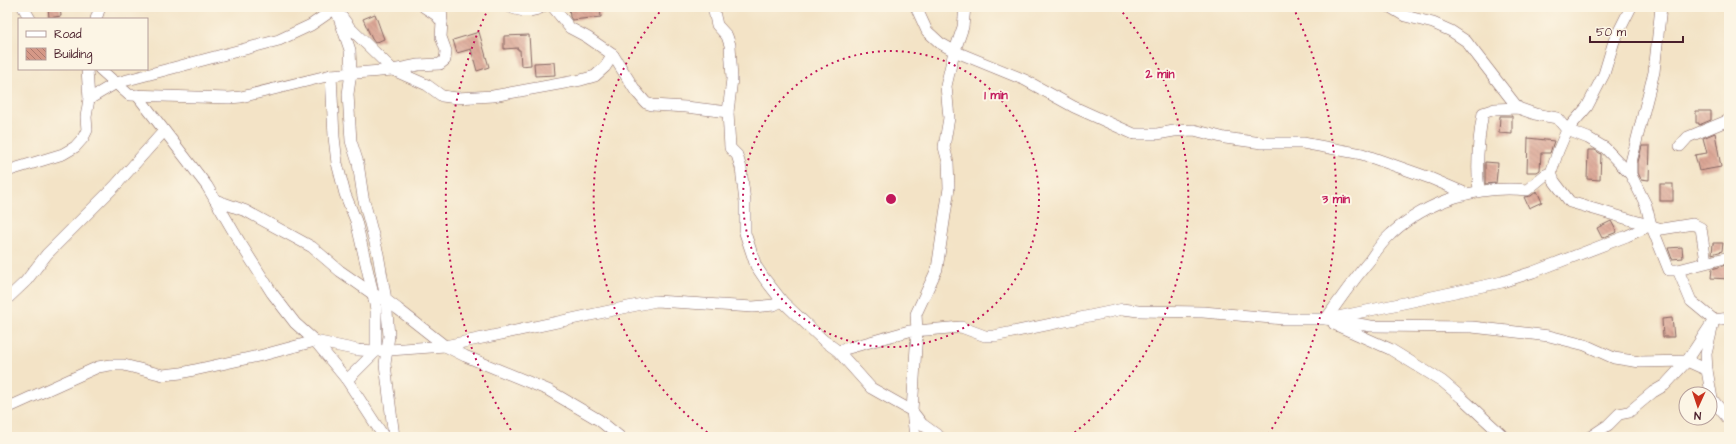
<svg xmlns="http://www.w3.org/2000/svg" width="1736" height="444" font-family="'Architects Daughter',sans-serif">
	<style>
		.building { fill: url(#building-back-hatch) }
		.lines { fill: none; stroke-linecap: round; stroke-linejoin: round }
		.street-casing { stroke: #856461; stroke-width: 12 }
		.street { stroke: #fff; stroke-width: 11 }
		.ring { fill: none; stroke: #c2185b; stroke-width: 2; stroke-dasharray: 2 4 }
		.centre { fill: #c2185b; stroke: #fcf5e5; stroke-width: 2 }
		.ring-label { font-size: 12px; text-anchor: middle; font-weight: bold; fill: #c2185b; stroke: #fcf5e5; stroke-width: 4; stroke-linejoin: round; paint-order: stroke }
	</style>
	<defs>
		<pattern id="building-back-hatch" width="6" height="6" patternUnits="userSpaceOnUse"><rect width="6" height="6" fill="#d59887"/><path d="M-1 5l2 2M0 0l6 6M5-1l2 2" fill="none" stroke="#af7b6f"/></pattern>
	</defs>
	<rect width="100%" height="100%" fill="#fcf5e5"/>
	<filter id="ink" filterUnits="userSpaceOnUse"><feTurbulence type="fractalNoise" baseFrequency=".025" numOctaves="2"/><feDisplacementMap in="SourceGraphic" scale="8" xChannelSelector="R" yChannelSelector="G"/><feConvolveMatrix kernelMatrix="1 2 1 2 8 2 1 2 1" color-interpolation-filters="sRGB"/></filter>
	<filter id="wash" filterUnits="userSpaceOnUse"><feTurbulence type="fractalNoise" baseFrequency=".012" numOctaves="4" result="noise"/><feDisplacementMap in="SourceGraphic" scale="16" xChannelSelector="R" yChannelSelector="G"/><feGaussianBlur stdDeviation="0.9" result="paint"/><feColorMatrix in="noise" values="0 0 0 0 0 0 0 0 0 0 0 0 0 0 0 0 0 1.4 0 .05"/><feComposite in="paint" operator="in"/></filter>
	<g filter="url(#wash)">
		<rect width="100%" height="100%" fill="#f3e3c6"/>
		<g id="blocks">
			<g class="building">
				<polygon points="48,7 60,7 61,16 49,18"/>
				<polygon points="569,7 600,7 601,17 572,20 570,17"/>
				<polygon points="375,14 384,39 375,43 372,39 363,19"/>
				<polygon points="479,32 489,67 477,71 471,49 457,53 453,40"/>
				<polygon points="529,35 531,65 521,66 520,50 518,50 518,48 504,49 504,36"/>
				<polygon points="554,62 555,75 535,76 534,63"/>
				<polygon points="1696,111 1711,111 1711,120 1699,125 1699,123 1696,123"/>
				<polygon points="1500,116 1512,116 1512,134 1499,133"/>
				<polygon points="1715,133 1721,167 1699,171 1695,155 1707,153 1703,138"/>
				<polygon points="1528,138 1554,141 1550,153 1541,153 1540,170 1537,172 1527,172"/>
				<polygon points="1642,146 1650,146 1649,180 1641,179 1638,173 1638,162"/>
				<polygon points="1588,150 1595,150 1601,154 1600,180 1587,179"/>
				<polygon points="1485,162 1498,163 1496,183 1485,184"/>
				<rect x="1660" y="184" width="13" height="17"/>
				<polygon points="1537,191 1542,202 1529,208 1524,197 1531,196"/>
				<polygon points="1611,221 1617,232 1602,238 1597,228"/>
				<polygon points="1713,243 1723,243 1722,251 1712,254"/>
				<polygon points="1682,247 1683,258 1672,259 1668,248"/>
				<polygon points="1729,264 1729,279 1711,278 1712,269"/>
				<polygon points="1672,318 1674,337 1663,337 1662,319"/>
			</g>
		</g>
	</g>
	<g filter="url(#ink)">
		<use href="#blocks" fill-opacity="0" stroke="#856461" stroke-width="1"/>
		<g class="lines">
			<defs>
				<g id="street">
					<polyline points="23,7 30,19"/>
					<polyline points="424,7 436,15 442,22"/>
					<path d="M510,7C518,11 533,13 542,7"/>
					<polyline points="916,7 927,31 940,43 954,51 1025,80 1074,107 1134,134 1157,134 1174,131 1194,130 1225,138 1262,143 1303,143 1362,154 1430,178 1465,193"/>
					<polyline points="1390,7 1405,16 1433,23 1451,31 1466,41 1518,108"/>
					<polyline points="1631,7 1614,41 1604,74 1587,107 1567,130 1588,138 1605,148 1631,175"/>
					<polyline points="1661,7 1654,72 1631,162 1631,175 1646,205 1651,225 1669,270 1678,270 1691,301 1714,320 1706,354 1707,370"/>
					<polyline points="336,9 350,50 351,73 348,94 351,141 358,163 363,197 378,254 386,300 389,336 385,364 394,437"/>
					<polyline points="342,17 350,28 393,70 427,85 442,96 457,98 493,96 581,80 595,76 605,67 613,55 587,37 570,28 553,7"/>
					<polyline points="96,19 100,7"/>
					<polyline points="613,55 635,90 646,103 652,105 686,107 728,112 732,79 730,45 727,36 717,25 713,7"/>
					<polyline points="100,69 129,95 229,98 241,97 331,75 393,70 418,65 440,64 445,60 446,51 441,37 442,22 441,7"/>
					<polyline points="331,75 334,137 337,163 345,194 356,221 370,281 376,309 376,351 347,380 384,437"/>
					<polyline points="137,95 207,186 239,241 272,293 295,323 315,341 347,380"/>
					<polyline points="89,99 116,83 279,40 311,25 337,7"/>
					<polyline points="728,112 730,148 737,155 741,168 745,202 745,233 756,266 764,278 782,301 823,340 838,351 871,388 912,411 922,424 940,437"/>
					<polyline points="1680,146 1688,137 1729,120"/>
					<polyline points="7,171 63,154 75,147 83,138 87,130 86,117 89,99 87,69"/>
					<path d="M1479,191C1476,164 1478,140 1483,113L1495,109L1518,108L1535,114L1557,118L1567,130L1558,151L1551,173L1554,181L1570,202L1662,229L1693,224L1701,228L1706,262"/>
					<polyline points="215,200 246,211 312,247 340,271 373,294 386,300 398,309 445,346 465,356 548,390 599,420 620,437"/>
					<polyline points="1678,270 1729,257"/>
					<polyline points="7,299 26,281 47,254 115,186 164,131"/>
					<polyline points="1338,317 1502,282 1533,272 1627,236 1651,225"/>
					<path d="M1326,319C1340,299 1354,279 1370,260C1376,251 1383,241 1391,234C1428,200 1479,185 1527,190L1545,175L1551,173"/>
					<polyline points="1334,324 1390,349 1442,381 1462,398 1504,437"/>
					<polyline points="838,351 909,331 927,330 961,327 985,336 994,336 1123,309 1138,311 1203,312 1284,319 1326,319 1371,326 1472,327 1508,331 1549,336 1585,345 1614,358 1640,362 1687,361 1707,370 1712,399 1729,420"/>
					<polyline points="7,408 98,367 110,365 124,365 163,375 181,373 263,355 315,341 358,350 376,351 445,346 656,301 753,307 774,305 782,301"/>
					<polyline points="915,437 912,411 917,331 916,314 937,269 949,188 948,162 944,147 949,118 946,86 953,56 963,27 965,7"/>
					<polyline points="1590,437 1608,425 1619,414 1629,412 1653,392 1665,385 1687,361 1714,320 1729,318"/>
				</g>
			</defs>
			<use href="#street" class="street-casing"/>
			<use href="#street" class="street"/>
		</g>
	</g>
	<g class="ring">
		<circle cx="891" cy="199" r="148"/>
		<path d="M712 436A297 297 0 0 1 663 8M1119 8A297 297 0 0 1 1070 436"/>
		<path d="M514 435A445 445 0 0 1 489 7M1293 7A445 445 0 0 1 1268 435"/>
	</g>
	<circle cx="891" cy="199" r="6" class="centre"/>
	<g class="ring-label">
		<text x="1160" y="78">2 min</text>
		<text x="996" y="99">1 min</text>
		<text x="1336" y="203">3 min</text>
	</g>
	<rect width="1736" height="444" fill="none" stroke="#fcf5e5" stroke-width="24"/>
	<rect x="18" y="18" width="130" height="52" fill="#fcf5e5" stroke="#b59f9b"/>
	<rect x="26" y="31" width="20" height="6" fill="#ffffff" stroke="#b59f9b"/>
	<text x="54" y="38" font-size="12" fill="#4a1f2b">Road</text>
	<rect x="26" y="48" width="20" height="12" fill="url(#building-back-hatch)" stroke="#b59f9b"/>
	<text x="54" y="58" font-size="12" fill="#4a1f2b">Building</text>
	<g transform="translate(1698 406) rotate(183)"><circle r="19" fill="#fcf5e5" stroke="#b59f9b"/>
	<path d="M0-3L7 15L0 10L-7 15Z" fill="#c8321e"/>
	<text y="-6" font-size="11" font-weight="bold" text-anchor="middle" fill="#4a1f2b">N</text>
	</g>
	<path d="M1590 36v6h93v-6" fill="none" stroke="#4a1f2b" stroke-width="2"/>
	<text x="1596" y="36" font-size="12" fill="#4a1f2b" stroke="#fcf5e5" stroke-width="3" paint-order="stroke">50 m</text>
</svg>
